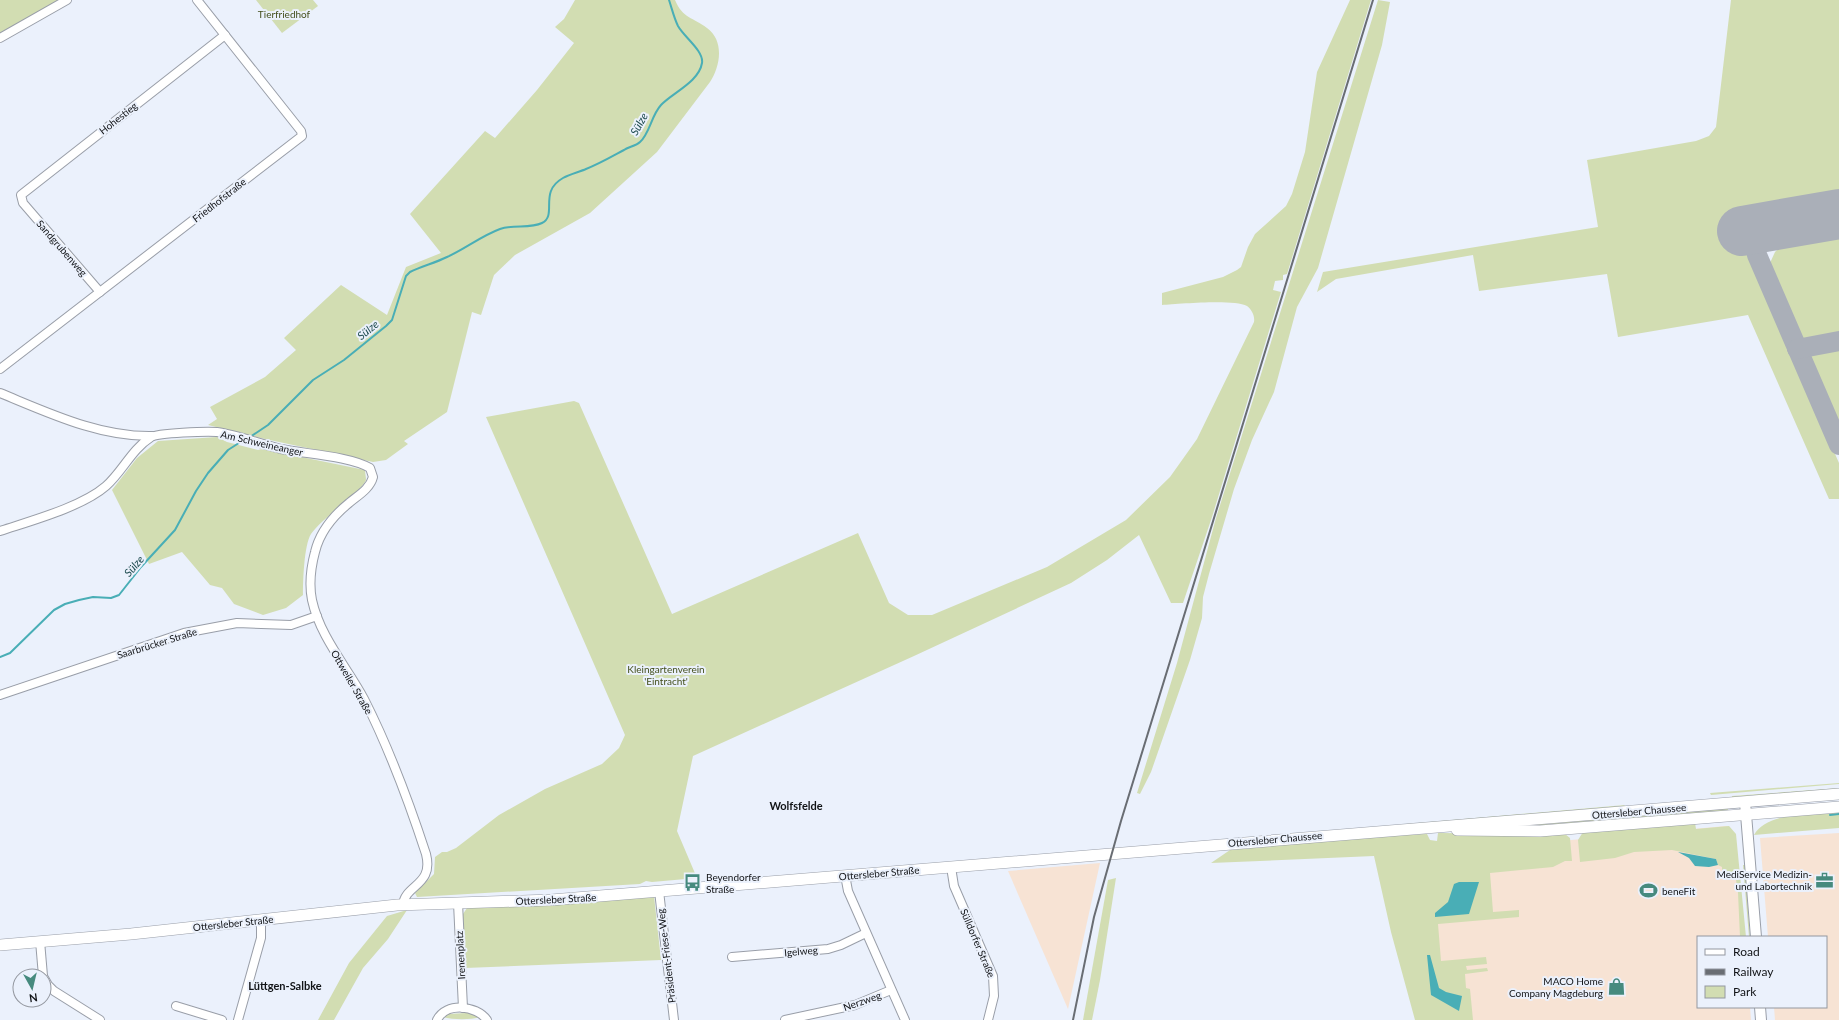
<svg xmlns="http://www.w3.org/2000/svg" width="1839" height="1020" font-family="Lato,sans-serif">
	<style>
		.commercial { fill: #f7e3d4 }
		.green { fill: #d2ddb2 }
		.water { fill: #49aeb6 }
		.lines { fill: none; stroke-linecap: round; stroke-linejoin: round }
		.stream { stroke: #49aeb6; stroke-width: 2 }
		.taxiway { stroke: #aaafb8; stroke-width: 20 }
		.runway { stroke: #aaafb8; stroke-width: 50 }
		.minor-casing { stroke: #999ea8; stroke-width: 10 }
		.tertiary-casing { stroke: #999ea8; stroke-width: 12 }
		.secondary-casing { stroke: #999ea8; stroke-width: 12 }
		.minor { stroke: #fff; stroke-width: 8 }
		.tertiary { stroke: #fff; stroke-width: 10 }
		.secondary { stroke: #fff; stroke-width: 11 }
		.rail { stroke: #696d73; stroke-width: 2 }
		.labels { text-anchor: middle; stroke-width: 4; stroke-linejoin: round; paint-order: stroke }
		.park-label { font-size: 10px; fill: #45501d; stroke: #ebf1fc }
		.street-label { font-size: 10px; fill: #111316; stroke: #ebf1fc }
		.poi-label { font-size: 10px; fill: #111316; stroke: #ebf1fc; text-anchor: end }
		.water-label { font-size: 11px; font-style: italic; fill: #204d51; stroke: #ebf1fc }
		.neighbourhood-label { font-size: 11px; font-weight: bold; fill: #111316; stroke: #ebf1fc }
	</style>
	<rect width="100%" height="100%" fill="#ebf1fc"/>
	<g class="commercial">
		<polygon points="1726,826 1730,827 1744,937 1698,937 1698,1007 1750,1007 1751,1020 1419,1020 1372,839 1516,845"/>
		<polygon points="1839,833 1839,1020 1775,1020 1774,1007 1826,1007 1826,937 1768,937 1760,838"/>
		<polygon points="1100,863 1068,1009 1008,871"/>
	</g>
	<g class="green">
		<polygon points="0,0 60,0 0,33"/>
		<polygon points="256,0 313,0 318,6 282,33"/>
		<path d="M575,0H675C683,19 693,17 707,28C725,41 720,67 710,82L657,152L590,213L515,255L494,275L481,315L472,312L447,412L404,441L408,444L386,460L373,462L265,439L208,425L217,419L210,407L265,377L296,350L284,338L341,285L387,315L406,267L441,253L410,214L485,131L495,138L537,90L574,43L555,27L564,19Z"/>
		<path d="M1350,0H1371L1287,274L1283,275V280L1275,281L1273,290L1281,292L1212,517L1183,603H1171L1139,535L1107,560L1071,583L914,656L693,756L677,831L697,878L652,882L646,881L640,884L417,897L415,893L434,874L435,857L442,852H447L456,848L499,815L545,789L602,764L619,748L625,735L486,417L574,401L579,403L672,614L858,533L889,603L908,615H932L1047,567L1126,520L1170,477L1197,439L1254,322C1255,316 1252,310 1247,306C1234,299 1179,304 1162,305V293L1223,277L1237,270L1241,267L1248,247L1255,234L1286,206L1292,194L1305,152L1317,72Z"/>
		<polygon points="1378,0 1390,2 1382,45 1318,268 1297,307 1274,392 1252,440 1234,489 1209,574 1203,597 1202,618 1190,660 1151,772 1140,794 1137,793 1177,663 1216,518"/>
		<polygon points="1731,0 1839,0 1839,197 1739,215 1744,247 1839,463 1839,499 1829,499 1748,315 1618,337 1607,274 1479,291 1473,255 1336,279 1317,292 1323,272 1598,227 1587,160 1696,141 1709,136 1716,127"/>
		<polygon points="1839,231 1839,423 1770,263 1775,252 1787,240"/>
		<path d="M217,437L227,442L258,450L262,449L365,470C365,473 366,477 366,480C362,491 322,518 311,534C304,545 303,581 303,595L286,608L263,615L234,604L222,588L210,585L182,552L149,564L112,490L137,458L158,441Z"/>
		<polygon points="1839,783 1839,784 1711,795 1710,793"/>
		<polygon points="1839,788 1839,790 1732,799 1732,796"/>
		<polygon points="1625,805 1622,808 1408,825 1406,824"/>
		<polygon points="1728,807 1728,813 1545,827 1469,826"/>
		<path d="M1839,811V828L1754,835C1766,812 1817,813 1839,811Z"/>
		<polygon points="1695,823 1696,829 1729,826 1736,834 1746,937 1740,937 1738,893 1735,873 1722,874 1722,867 1718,865 1716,859 1672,850 1634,852 1615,858 1580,862 1578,840 1583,832"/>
		<polygon points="1438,833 1565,834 1570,838 1572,861 1565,861 1553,867 1490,873 1493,912 1519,910 1519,917 1438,924 1441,961 1486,957 1487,964 1466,966 1467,970 1487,968 1488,971 1465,974 1466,988 1470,989 1473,1020 1415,1020 1391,932 1374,856 1211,863 1230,850 1395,835 1427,834 1430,840 1437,841"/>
		<polygon points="1743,865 1745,865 1750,937 1749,937"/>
		<polygon points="1116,878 1100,980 1092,1020 1083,1020 1108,880"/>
		<polygon points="654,896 661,960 465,968 463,919 463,914 467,908"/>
		<polygon points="407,910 388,939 363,968 334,1020 318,1020 349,963 387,916"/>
		<path d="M466,1013H473L480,1017C471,1020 453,1020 443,1017L448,1014Z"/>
	</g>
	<g class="water">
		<polygon points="1678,852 1716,859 1718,865 1709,867 1695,866 1689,858"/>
		<polygon points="1459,882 1479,882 1469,914 1435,917 1435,913 1448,902 1454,884"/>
		<polygon points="1427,955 1430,955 1439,988 1446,992 1462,996 1459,1011 1431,995"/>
	</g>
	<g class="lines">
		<g class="stream">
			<path d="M250,437L268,425L313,380L344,360L386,326L392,320L406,276L410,272C422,266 435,263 447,257C465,249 481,236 500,229C513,224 530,229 542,223C558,215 538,192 563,178C570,174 579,172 586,169C599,164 611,157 624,150C628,147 636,146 640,142C650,133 651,116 661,105C672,93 699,82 702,63C704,51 684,37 678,26C674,18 672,9 669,0"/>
			<polyline points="0,657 10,653 54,610 65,604 79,600 93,597 111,598 119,595 141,567 175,530 196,491 208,473 228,450 242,441"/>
			<polyline points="1830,815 1839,814"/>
		</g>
		<g class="taxiway">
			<path d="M1771,226C1758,231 1754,242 1757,255L1839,445"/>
			<polyline points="1797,349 1839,341"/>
		</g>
		<polyline class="runway" points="1742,231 1839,214"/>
		<defs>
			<g id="minor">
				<polyline points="0,38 67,0"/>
				<polyline points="100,292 23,203 21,195 225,35"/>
				<polyline points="0,369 302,136 301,131 197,0"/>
				<path d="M0,393C49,413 99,437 152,436"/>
				<path d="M0,531C30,521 82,507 106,486C122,472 132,449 151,437C158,433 207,431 217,432C237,435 261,444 281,449C305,454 350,456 370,468L373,477C370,489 357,496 349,503C333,516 320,531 315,552C311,567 309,585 312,600C320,637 347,667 364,699C389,748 409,802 426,854C434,886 405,884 403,905"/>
				<polyline points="0,695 184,633 237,623 291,625 317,616"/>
				<polyline points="951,867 954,886 993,976 994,996 988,1020"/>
				<polyline points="845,875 848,891 905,1020"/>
				<polyline points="659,891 674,1020"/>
				<polyline points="458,903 463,1008"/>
				<polyline points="40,941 43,976"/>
				<polyline points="732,957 828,949 841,945 866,933"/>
				<polyline points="44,978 48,985 54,991 100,1020"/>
				<polyline points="176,1006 222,1020"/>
				<polyline points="238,1020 261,938 261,921"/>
				<path d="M437,1020C446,1002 476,1005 487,1020"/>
				<polyline points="785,1020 855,1005 891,990"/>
			</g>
			<g id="tertiary">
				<polyline points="1745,802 1756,937"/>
				<polyline points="1760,1007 1761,1020"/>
			</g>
			<g id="secondary">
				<polyline points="1457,830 1540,831 1839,807"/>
				<polyline points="0,945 131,934 397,905 551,900 1839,794"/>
			</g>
		</defs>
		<use href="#minor" class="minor-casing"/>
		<use href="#tertiary" class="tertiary-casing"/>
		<use href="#secondary" class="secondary-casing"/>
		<use href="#minor" class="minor"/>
		<use href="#tertiary" class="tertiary"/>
		<use href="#secondary" class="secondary"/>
		<polyline class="rail" points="1073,1020 1094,917 1121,821 1373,0"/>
	</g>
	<defs>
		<symbol id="office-bare" viewBox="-9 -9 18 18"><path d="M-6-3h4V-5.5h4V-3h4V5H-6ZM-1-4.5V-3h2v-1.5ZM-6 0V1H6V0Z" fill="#468a7e" stroke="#ebf1fc" stroke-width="2.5" paint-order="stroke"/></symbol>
		<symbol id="bus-bare" viewBox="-9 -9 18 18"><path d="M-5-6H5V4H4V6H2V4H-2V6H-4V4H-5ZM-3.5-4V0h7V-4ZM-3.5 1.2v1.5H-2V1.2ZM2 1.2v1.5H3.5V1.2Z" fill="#468a7e" stroke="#ebf1fc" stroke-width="2.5" paint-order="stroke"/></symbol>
		<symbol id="stadium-bare" viewBox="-9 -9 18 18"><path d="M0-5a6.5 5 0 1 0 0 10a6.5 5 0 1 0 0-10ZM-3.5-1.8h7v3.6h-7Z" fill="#468a7e" stroke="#ebf1fc" stroke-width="2.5" paint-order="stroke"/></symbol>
		<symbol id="shop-bare" viewBox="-9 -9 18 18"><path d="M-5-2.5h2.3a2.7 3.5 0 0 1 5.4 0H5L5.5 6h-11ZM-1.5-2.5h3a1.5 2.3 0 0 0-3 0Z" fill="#468a7e" stroke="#ebf1fc" stroke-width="2.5" paint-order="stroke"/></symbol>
	</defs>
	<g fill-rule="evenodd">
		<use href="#office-bare" x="1812" y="868" width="25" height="25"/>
		<use href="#bus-bare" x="680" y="870" width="25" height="25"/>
		<use href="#stadium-bare" x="1636" y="878" width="25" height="25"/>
		<use href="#shop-bare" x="1604" y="974" width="25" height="25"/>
	</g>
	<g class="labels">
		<g class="park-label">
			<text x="284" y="18">Tierfriedhof</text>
			<text x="666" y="673">Kleingartenverein<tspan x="666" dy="12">'Eintracht'</tspan></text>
		</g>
		<g class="street-label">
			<text transform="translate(118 118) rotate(-38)" y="4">Hohestieg</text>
			<text transform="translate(219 200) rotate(-38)" y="4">Friedhofstraße</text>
			<text transform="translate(62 248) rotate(49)" y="4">Sandgrubenweg</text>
			<text transform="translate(262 443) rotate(13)" y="4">Am Schweineanger</text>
			<text transform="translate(157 643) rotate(-17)" y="4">Saarbrücker Straße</text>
			<text transform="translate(352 682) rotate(60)" y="4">Ottweiler Straße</text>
			<text transform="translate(1639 811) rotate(-5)" y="4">Ottersleber Chaussee</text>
			<text transform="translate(1275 839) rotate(-5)" y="4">Ottersleber Chaussee</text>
			<text transform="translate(879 873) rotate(-5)" y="4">Ottersleber Straße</text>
			<text transform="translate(556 899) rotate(-3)" y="4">Ottersleber Straße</text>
			<text transform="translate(233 923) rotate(-6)" y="4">Ottersleber Straße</text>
			<text transform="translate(978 943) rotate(67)" y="4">Sülldorfer Straße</text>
			<text transform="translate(801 951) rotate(-5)" y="4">Igelweg</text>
			<text transform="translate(460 955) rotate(-93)" y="4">Irenenplatz</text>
			<text transform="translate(666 956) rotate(-97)" y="4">Präsident-Friese-Weg</text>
			<text transform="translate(862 1001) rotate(-19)" y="4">Nerzweg</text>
		</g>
		<g class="poi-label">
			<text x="1812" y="878">MediService Medizin-<tspan x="1812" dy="12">und Labortechnik</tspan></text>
			<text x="706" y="881" text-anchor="start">Beyendorfer<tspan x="706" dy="12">Straße</tspan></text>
			<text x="1662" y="895" text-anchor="start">beneFit</text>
			<text x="1603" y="985">MACO Home<tspan x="1603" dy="12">Company Magdeburg</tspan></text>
		</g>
		<g class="water-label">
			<text transform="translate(639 124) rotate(-61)" y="4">Sülze</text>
			<text transform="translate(368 330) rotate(-39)" y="4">Sülze</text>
			<text transform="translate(134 566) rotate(-49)" y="4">Sülze</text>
		</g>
		<g class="neighbourhood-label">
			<text x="796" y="810">Wolfsfelde</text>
			<text x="285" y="990">Lüttgen-Salbke</text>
		</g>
	</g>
	<rect x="1697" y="936" width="130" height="72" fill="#ebf1fc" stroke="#9498a0"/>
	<rect x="1705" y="949" width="20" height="6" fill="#ffffff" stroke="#9498a0"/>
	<text x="1733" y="956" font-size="12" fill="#111316">Road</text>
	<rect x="1705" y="969" width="20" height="6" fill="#696d73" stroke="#9498a0"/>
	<text x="1733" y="976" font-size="12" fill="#111316">Railway</text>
	<rect x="1705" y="986" width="20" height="12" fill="#d2ddb2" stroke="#9498a0"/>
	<text x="1733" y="996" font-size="12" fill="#111316">Park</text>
	<g transform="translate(32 988) rotate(172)"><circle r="19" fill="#ebf1fc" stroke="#9498a0"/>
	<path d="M0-3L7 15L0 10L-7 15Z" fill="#468a7e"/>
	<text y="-6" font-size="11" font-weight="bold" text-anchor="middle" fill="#111316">N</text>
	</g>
</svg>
